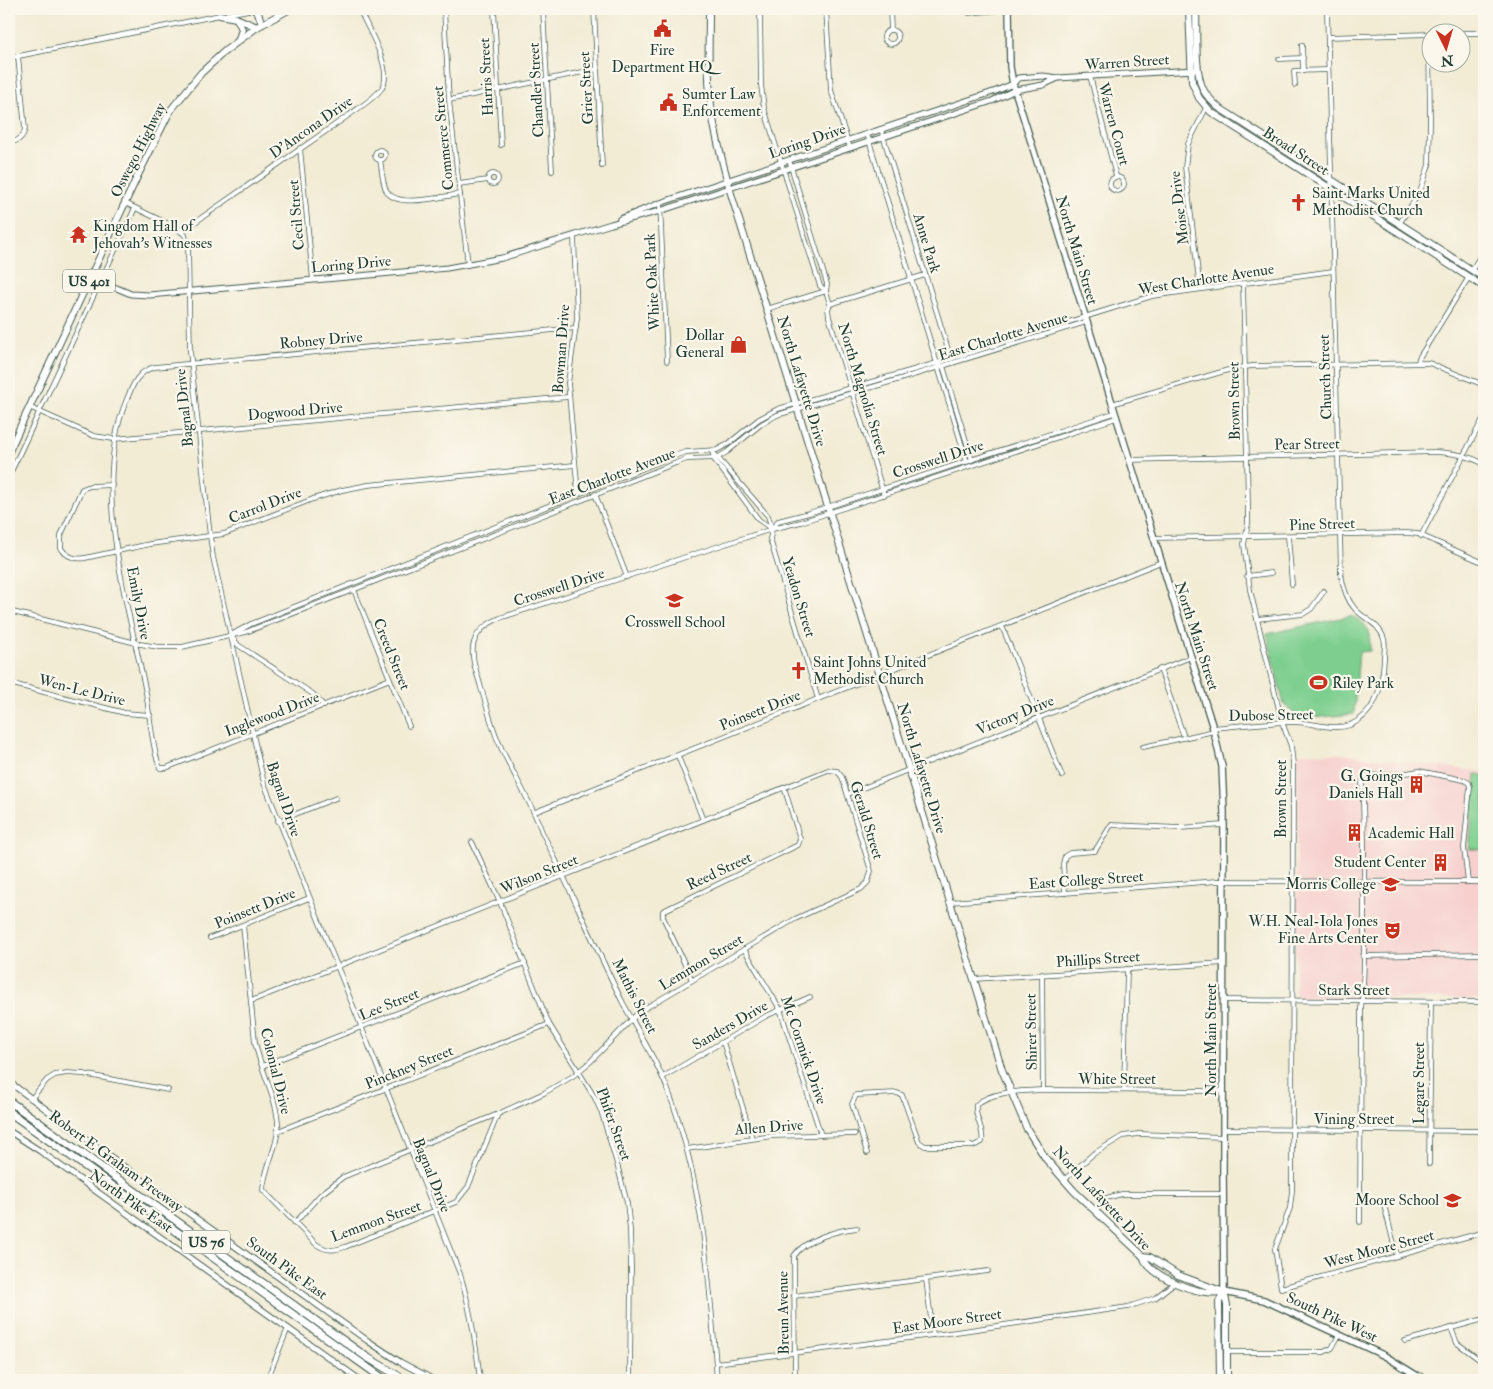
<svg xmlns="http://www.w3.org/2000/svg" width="1493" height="1389" font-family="'IM FELL Double Pica',serif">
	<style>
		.built { fill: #f7d0ce }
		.park { fill: #7ecf8f; stroke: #4e8662 }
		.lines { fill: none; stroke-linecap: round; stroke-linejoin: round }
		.minor-casing { stroke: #3f574c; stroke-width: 5.5 }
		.tertiary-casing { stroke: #3f574c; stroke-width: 7 }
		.secondary-casing { stroke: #3f574c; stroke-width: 8 }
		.primary-casing { stroke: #3f574c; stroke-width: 8 }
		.motorway-casing { stroke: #3f574c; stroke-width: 9 }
		.minor { stroke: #fff; stroke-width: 4 }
		.tertiary { stroke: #fff; stroke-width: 5 }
		.secondary { stroke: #fff; stroke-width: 5.5 }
		.primary { stroke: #fff; stroke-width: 6 }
		.motorway { stroke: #fff; stroke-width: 7 }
		.labels { text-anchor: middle; stroke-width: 4.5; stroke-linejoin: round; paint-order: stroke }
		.shield { fill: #fbf7ec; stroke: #61756b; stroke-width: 1 }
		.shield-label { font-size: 14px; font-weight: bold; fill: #1f3d34 }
		.poi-label { font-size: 15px; fill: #1f3d34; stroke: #fbf7ec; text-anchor: start }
		.street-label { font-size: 15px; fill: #1f3d34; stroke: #fbf7ec }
	</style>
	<rect width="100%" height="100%" fill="#fbf7ec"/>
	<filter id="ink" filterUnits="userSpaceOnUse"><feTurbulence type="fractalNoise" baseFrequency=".02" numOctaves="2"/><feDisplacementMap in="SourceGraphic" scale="10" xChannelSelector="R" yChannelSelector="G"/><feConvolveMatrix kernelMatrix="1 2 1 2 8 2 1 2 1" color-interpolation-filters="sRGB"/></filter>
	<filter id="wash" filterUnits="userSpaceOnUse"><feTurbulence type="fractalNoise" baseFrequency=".0096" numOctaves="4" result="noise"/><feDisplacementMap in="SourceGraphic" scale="20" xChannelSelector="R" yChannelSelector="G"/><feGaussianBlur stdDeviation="1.12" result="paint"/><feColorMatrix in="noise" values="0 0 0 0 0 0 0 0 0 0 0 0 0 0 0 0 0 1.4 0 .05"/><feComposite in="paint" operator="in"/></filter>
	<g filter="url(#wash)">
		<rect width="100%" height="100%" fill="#f2ecd5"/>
		<polygon class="built" points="1298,753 1342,754 1484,772 1484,999 1295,997"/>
		<g class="park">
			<path d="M1350,616C1369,622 1370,632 1370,651L1359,652L1354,714L1301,719L1284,705L1267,634Z"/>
			<polygon points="1476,774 1484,775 1484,850 1469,849"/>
		</g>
	</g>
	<g filter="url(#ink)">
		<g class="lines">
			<defs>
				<g id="minor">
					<polyline points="444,9 449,100 468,265"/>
					<polyline points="494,9 501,145"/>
					<polyline points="543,9 552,171"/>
					<polyline points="594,9 602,166"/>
					<polyline points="760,9 761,85 764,108 820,286 826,291"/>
					<polyline points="826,9 831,90 850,148"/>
					<polyline points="890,9 891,30"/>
					<polyline points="969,13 1009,9"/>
					<polyline points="227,14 254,9"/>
					<circle cx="891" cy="37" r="7"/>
					<polyline points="1460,33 1484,33"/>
					<polyline points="1328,37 1430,34"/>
					<polyline points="1302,45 1303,71"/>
					<polyline points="9,58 220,15"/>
					<polyline points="1279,59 1303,58"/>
					<polyline points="1090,76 1116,176"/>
					<polyline points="1295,85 1294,71 1328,70"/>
					<polyline points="449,100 597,69"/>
					<polyline points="881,129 951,359"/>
					<polyline points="867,134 967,462"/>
					<path d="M9,143C18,141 23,138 25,129L18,56"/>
					<polyline points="300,148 313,280"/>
					<circle cx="380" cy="155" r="5"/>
					<path d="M380,160C382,169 382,181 386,190C396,210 442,196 460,194"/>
					<polyline points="789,160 827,284 826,291 830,304 828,309 829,317 884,495"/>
					<circle cx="493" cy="179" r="5"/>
					<circle cx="1117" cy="184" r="7"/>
					<polyline points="459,184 488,180"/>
					<path d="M125,203L179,229L185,235L188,247L190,351L210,536L213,557L264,783L460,1274C471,1309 476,1344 480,1380"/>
					<polyline points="660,203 667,361"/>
					<polyline points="1399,224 1420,192 1429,165 1430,122 1429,34"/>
					<path d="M181,232L349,115C360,107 374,99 382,88C394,70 367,27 359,9"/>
					<polyline points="574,236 577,318 568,383 578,494"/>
					<polyline points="1472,270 1484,249"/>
					<polyline points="1243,283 1248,504 1248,524 1244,544 1250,590 1282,722 1291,746 1293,764 1292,1191 1290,1208 1275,1249 1281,1288 1484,1232"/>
					<polyline points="1200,289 1185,167 1188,144 1207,106"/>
					<polyline points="830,304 925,275"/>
					<polyline points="767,309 826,291"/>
					<polyline points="1418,362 1419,358 1469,277"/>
					<polyline points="941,365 943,366 972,460"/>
					<polyline points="1112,404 1235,368 1253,366 1429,363 1484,385"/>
					<polyline points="29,407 94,436 114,439 568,397"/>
					<polyline points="712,451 768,516 772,529 770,539 818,699"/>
					<polyline points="712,451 714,459 759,520 772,529"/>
					<path d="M1129,460L1435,452C1453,453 1468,455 1484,464"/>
					<polyline points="9,476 135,208"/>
					<path d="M112,485L90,486L82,489L61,535V548C66,556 75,560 85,558L150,544L224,534L313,499L342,490L368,485L575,465"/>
					<polyline points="595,494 627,577"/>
					<polyline points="772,529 778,521 809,513 1114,413"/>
					<polyline points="1288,536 1292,584"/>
					<polyline points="1421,536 1484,417"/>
					<polyline points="1153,538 1408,533 1418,534 1484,563"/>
					<polyline points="1247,576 1271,573"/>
					<polyline points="354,590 409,726"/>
					<polyline points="9,611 140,644 159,647 182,647 246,632 676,463 687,459 717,458 727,452 760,425 777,415 900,379 1086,322"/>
					<polyline points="1257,619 1303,614 1311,609 1324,591"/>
					<polyline points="1002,626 1062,776"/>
					<polyline points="231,635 251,624 674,456 686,452 717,450 728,444 759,419 778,409 937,363 1152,296 1333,271"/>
					<polyline points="232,637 238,645 313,694 324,706"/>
					<polyline points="1160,669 1183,734"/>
					<path d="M390,679L166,768H160C152,749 150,715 146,693C128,604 90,486 127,399C133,384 138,371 155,367L576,328"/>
					<polyline points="9,683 125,713 150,715"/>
					<path d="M1213,728C1240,726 1266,722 1293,722C1311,722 1333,731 1350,725C1377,714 1383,683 1384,658C1384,652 1386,645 1384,639C1379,623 1365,620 1355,609C1347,600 1343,587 1341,574L1327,9"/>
					<polyline points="1143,747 1214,731"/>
					<polyline points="678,756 703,820"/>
					<polyline points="848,794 1191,657"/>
					<polyline points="535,812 1161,562"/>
					<polyline points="278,821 336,798"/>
					<polyline points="472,842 500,902 549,1024 595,1098 602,1114 617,1164 627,1203 630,1230 631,1267 630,1380"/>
					<polyline points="1065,893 1063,864 1065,856 1070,853 1095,851 1111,825 1179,828 1224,825"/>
					<polyline points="950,902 1217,881 1484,882"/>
					<path d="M243,925L255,1042C260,1069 276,1095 278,1123C279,1146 264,1168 263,1190L316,1244C326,1251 333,1251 345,1247L456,1202L468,1187L498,1114L544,1093L573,1076L590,1062L639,1012L795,919L861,889L868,882L871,871L842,777L837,771L828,770L251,1001"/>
					<polyline points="210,938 309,898"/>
					<polyline points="744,949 780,1009 821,1135"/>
					<polyline points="1363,956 1484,954"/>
					<polyline points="1042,974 1043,1090"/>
					<polyline points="974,979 1224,963"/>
					<polyline points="692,980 663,917 663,911 798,845 800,839 784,787"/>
					<polyline points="1224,1000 1484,1002"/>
					<polyline points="723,1042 752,1138"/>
					<polyline points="262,1066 525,963"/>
					<polyline points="663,1077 766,1016 810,997"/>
					<polyline points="1124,1090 1127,969"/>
					<polyline points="31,1099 47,1080 55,1075 67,1073 83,1074 168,1090"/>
					<polyline points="1223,1129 1484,1131"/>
					<polyline points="278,1131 549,1024"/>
					<polyline points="687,1149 772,1136 855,1134"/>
					<path d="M867,1153L852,1104L856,1095L897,1093L902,1095L919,1142L925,1146H973L982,1142C985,1129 974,1118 976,1105C990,1091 1024,1091 1043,1090L1223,1091"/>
					<polyline points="1429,1164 1431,1002"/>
					<polyline points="1064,1180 1093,1154 1123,1136 1139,1134 1223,1137"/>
					<polyline points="1383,1201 1397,1256"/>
					<polyline points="1096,1210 1106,1198 1122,1194 1223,1194"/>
					<path d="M1360,1222L1361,1008C1365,979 1364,949 1364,920C1364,874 1365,828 1362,782L1365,776L1400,774L1419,771L1464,780L1469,783L1470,787L1464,848L1468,882"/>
					<polyline points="295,1223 320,1195 343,1177 498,1114"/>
					<polyline points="926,1279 933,1335"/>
					<polyline points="794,1296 988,1271"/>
					<polyline points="1451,1328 1457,1343 1484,1363"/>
					<polyline points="1405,1341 1484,1319"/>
					<polyline points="1227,1352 1324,1352 1332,1348 1339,1335"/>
					<polyline points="716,1363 956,1332 1128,1307 1155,1298 1174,1283"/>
					<polyline points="267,1380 288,1328"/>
					<path d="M717,1380C710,1286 704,1191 672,1101C660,1066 640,1035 623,1003C595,947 570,888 542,832C531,801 512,773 499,743C491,725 487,706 481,688C478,675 471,661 473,647C475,632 486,624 500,618L719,546L772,529L801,522L1116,418"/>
					<path d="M795,1380L794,1256C805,1239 838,1230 857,1228"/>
				</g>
				<g id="tertiary">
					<polyline points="620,219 660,203 996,91 1013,84 1018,78 1043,76 1058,78 1194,70"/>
					<polyline points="90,277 131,294 149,295 447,268 502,258 611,224 660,211 992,101 1015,90 1043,85 1058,78"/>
					<polyline points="9,1082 134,1174 368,1341 400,1362 434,1380"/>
					<polyline points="9,1131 40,1151 360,1380"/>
				</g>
				<polyline id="secondary" points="1009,9 1010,67 1013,84 1213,728 1222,766 1224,812 1223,1169 1224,1292 1264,1300 1385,1356 1424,1380"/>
				<g id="primary">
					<polyline points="253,9 258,13 262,24"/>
					<path d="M709,9C709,44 707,79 712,113C717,142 724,169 732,197L1002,1070L1027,1129L1046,1159L1074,1191L1143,1256C1149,1275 1186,1289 1205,1292C1211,1293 1218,1292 1224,1292"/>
					<polyline points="1189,9 1192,82 1199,98 1211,112 1484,287"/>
					<path d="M1196,9C1197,29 1194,71 1203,89C1206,96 1212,101 1218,107L1484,278"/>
					<polyline points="220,15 236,18 257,27"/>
					<polyline points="237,19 242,29 239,39"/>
					<polyline points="9,451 138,175 170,111 201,73 225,51 257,27 290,9"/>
					<polyline points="1143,1256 1150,1257 1178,1275 1221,1291"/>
					<polyline points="1224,1292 1227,1305 1227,1380"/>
					<polyline points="1220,1380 1219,1302 1224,1292"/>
				</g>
				<g id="motorway">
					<polyline points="9,1101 365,1356 405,1380"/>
					<polyline points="9,1112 385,1380"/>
					<polyline points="1418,1380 1420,1377"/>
				</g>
			</defs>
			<use href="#minor" class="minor-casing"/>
			<use href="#tertiary" class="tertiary-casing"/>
			<use href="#secondary" class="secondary-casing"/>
			<use href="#primary" class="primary-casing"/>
			<use href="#motorway" class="motorway-casing"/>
			<use href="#minor" class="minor"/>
			<use href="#tertiary" class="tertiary"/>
			<use href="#secondary" class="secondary"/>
			<use href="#primary" class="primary"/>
			<use href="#motorway" class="motorway"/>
		</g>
	</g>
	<defs>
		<symbol id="civic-bare" viewBox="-9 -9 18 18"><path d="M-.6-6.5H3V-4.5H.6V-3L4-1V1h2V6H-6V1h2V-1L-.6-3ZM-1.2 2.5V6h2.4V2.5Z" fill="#c8321e" stroke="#fbf7ec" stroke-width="2.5" paint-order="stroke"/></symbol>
		<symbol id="church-bare" viewBox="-9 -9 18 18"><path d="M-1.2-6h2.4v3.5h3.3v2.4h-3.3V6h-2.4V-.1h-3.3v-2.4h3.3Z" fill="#c8321e" stroke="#fbf7ec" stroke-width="2.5" paint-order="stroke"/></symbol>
		<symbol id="temple-bare" viewBox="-9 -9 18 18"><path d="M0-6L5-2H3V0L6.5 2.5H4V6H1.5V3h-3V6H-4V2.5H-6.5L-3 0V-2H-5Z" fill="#c8321e" stroke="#fbf7ec" stroke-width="2.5" paint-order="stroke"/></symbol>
		<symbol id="shop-bare" viewBox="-9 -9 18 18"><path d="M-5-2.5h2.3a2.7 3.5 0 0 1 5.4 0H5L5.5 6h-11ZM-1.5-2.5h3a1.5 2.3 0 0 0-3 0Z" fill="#c8321e" stroke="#fbf7ec" stroke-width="2.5" paint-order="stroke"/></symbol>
		<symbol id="school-bare" viewBox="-9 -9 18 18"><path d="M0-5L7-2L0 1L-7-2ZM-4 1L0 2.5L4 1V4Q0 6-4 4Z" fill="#c8321e" stroke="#fbf7ec" stroke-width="2.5" paint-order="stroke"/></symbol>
		<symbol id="stadium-bare" viewBox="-9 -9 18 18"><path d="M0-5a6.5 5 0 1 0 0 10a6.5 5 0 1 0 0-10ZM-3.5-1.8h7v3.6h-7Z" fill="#c8321e" stroke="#fbf7ec" stroke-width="2.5" paint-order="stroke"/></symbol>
		<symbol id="building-bare" viewBox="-9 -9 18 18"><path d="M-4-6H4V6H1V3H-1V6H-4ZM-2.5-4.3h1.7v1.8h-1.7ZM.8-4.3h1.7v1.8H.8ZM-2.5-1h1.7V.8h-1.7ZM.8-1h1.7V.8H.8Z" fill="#c8321e" stroke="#fbf7ec" stroke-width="2.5" paint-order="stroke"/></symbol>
		<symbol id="university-bare" viewBox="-9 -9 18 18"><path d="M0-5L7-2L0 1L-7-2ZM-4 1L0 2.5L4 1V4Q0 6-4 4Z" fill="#c8321e" stroke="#fbf7ec" stroke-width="2.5" paint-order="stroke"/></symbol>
		<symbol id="theatre-bare" viewBox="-9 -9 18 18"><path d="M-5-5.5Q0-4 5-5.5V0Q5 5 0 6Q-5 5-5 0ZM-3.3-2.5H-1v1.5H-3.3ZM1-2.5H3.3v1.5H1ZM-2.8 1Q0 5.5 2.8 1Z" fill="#c8321e" stroke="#fbf7ec" stroke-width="2.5" paint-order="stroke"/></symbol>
	</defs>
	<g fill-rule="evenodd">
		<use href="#civic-bare" x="650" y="16" width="25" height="25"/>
		<use href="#civic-bare" x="656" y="90" width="25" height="25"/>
		<use href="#church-bare" x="1286" y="190" width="25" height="25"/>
		<use href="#temple-bare" x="66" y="222" width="25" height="25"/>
		<use href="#shop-bare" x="726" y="332" width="25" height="25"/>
		<use href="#school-bare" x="662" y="588" width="25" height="25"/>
		<use href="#church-bare" x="786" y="658" width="25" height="25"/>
		<use href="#stadium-bare" x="1306" y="670" width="25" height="25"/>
		<use href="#building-bare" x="1404" y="772" width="25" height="25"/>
		<use href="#building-bare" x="1342" y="820" width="25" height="25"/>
		<use href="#building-bare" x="1428" y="850" width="25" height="25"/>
		<use href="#university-bare" x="1378" y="872" width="25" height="25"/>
		<use href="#theatre-bare" x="1380" y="918" width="25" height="25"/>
		<use href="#school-bare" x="1440" y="1188" width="25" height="25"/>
	</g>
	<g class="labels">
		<g class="shield">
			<rect x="63" y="269.5" width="52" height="23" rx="4"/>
			<rect x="182" y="1230.5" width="48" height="23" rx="4"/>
		</g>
		<g class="shield-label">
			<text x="89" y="286">US 401</text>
			<text x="206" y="1247">US 76</text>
		</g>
		<g class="poi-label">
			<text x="662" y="55" text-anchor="middle">Fire<tspan x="662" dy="17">Department HQ</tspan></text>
			<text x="682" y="99">Sumter Law<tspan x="682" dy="17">Enforcement</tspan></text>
			<text x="1312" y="198">Saint Marks United<tspan x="1312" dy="17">Methodist Church</tspan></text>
			<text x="93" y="231">Kingdom Hall of<tspan x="93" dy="17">Jehovah’s Witnesses</tspan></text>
			<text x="724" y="340" text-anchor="end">Dollar<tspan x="724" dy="17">General</tspan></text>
			<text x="675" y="627" text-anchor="middle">Crosswell School</text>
			<text x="813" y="667">Saint Johns United<tspan x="813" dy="17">Methodist Church</tspan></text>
			<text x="1332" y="688">Riley Park</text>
			<text x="1403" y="781" text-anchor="end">G. Goings<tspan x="1403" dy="17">Daniels Hall</tspan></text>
			<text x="1368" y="838">Academic Hall</text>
			<text x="1426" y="867" text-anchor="end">Student Center</text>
			<text x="1376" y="889" text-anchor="end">Morris College</text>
			<text x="1378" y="926" text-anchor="end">W.H. Neal-Iola Jones<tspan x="1378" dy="17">Fine Arts Center</tspan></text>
			<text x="1439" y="1205" text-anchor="end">Moore School</text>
		</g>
		<g class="street-label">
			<text transform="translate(1127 62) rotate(-4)" y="5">Warren Street</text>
			<text transform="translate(486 77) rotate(-93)" y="5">Harris Street</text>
			<text transform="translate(586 88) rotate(-93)" y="5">Grier Street</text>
			<text transform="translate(536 90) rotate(-93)" y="5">Chandler Street</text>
			<text transform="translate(1114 124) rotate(75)" y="5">Warren Court</text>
			<text transform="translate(311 127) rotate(-35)" y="5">D'Ancona Drive</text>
			<text transform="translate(443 138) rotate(-96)" y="5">Commerce Street</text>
			<text transform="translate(807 141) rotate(-19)" y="5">Loring Drive</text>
			<text transform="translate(138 150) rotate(-63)" y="5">Oswego Highway</text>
			<text transform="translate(1296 151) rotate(33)" y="5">Broad Street</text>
			<text transform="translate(1179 208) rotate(-97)" y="5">Moise Drive</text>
			<text transform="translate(296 215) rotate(-95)" y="5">Cecil Street</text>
			<text transform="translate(927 243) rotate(73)" y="5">Anne Park</text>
			<text transform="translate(1077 250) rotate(73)" y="5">North Main Street</text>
			<text transform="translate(351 264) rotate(-5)" y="5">Loring Drive</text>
			<text transform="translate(1206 279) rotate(-9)" y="5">West Charlotte Avenue</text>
			<text transform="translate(652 282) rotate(-93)" y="5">White Oak Park</text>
			<text transform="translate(1003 336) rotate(-17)" y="5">East Charlotte Avenue</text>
			<text transform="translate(321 340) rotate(-5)" y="5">Robney Drive</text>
			<text transform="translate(561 349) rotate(-86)" y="5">Bowman Drive</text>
			<text transform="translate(1325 377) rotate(-92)" y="5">Church Street</text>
			<text transform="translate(802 381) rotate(73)" y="5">North Lafayette Drive</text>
			<text transform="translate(863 389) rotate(73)" y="5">North Magnolia Street</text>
			<text transform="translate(1234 401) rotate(-91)" y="5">Brown Street</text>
			<text transform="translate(184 408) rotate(-96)" y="5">Bagnal Drive</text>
			<text transform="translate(295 411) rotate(-5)" y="5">Dogwood Drive</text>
			<text transform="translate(1307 444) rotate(-1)" y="5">Pear Street</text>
			<text transform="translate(938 459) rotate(-18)" y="5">Crosswell Drive</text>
			<text transform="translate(612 476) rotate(-21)" y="5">East Charlotte Avenue</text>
			<text transform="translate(265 505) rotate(-21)" y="5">Carrol Drive</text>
			<text transform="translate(1322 524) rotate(-2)" y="5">Pine Street</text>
			<text transform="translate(559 587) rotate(-18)" y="5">Crosswell Drive</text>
			<text transform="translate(799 597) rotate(73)" y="5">Yeadon Street</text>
			<text transform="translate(139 603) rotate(79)" y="5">Emily Drive</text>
			<text transform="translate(1197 636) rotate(72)" y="5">North Main Street</text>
			<text transform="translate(392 654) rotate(68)" y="5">Creed Street</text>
			<text transform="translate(82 690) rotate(14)" y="5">Wen-Le Drive</text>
			<text transform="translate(760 710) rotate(-22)" y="5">Poinsett Drive</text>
			<text transform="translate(272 714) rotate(-21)" y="5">Inglewood Drive</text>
			<text transform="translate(1015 715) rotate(-22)" y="5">Victory Drive</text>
			<text transform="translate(1271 715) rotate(-1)" y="5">Dubose Street</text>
			<text transform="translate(922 768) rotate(73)" y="5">North Lafayette Drive</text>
			<text transform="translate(284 799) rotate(71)" y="5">Bagnal Drive</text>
			<text transform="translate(1281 799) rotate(-90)" y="5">Brown Street</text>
			<text transform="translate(867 820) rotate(73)" y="5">Gerald Street</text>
			<text transform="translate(719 871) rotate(-25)" y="5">Reed Street</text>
			<text transform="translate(539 874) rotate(-22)" y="5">Wilson Street</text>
			<text transform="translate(1086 880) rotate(-4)" y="5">East College Street</text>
			<text transform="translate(255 908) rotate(-22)" y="5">Poinsett Drive</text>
			<text transform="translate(1098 959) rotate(-4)" y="5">Phillips Street</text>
			<text transform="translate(701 962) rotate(-31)" y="5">Lemmon Street</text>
			<text x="1354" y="995">Stark Street</text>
			<text transform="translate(635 996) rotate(63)" y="5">Mathis Street</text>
			<text transform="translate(389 1004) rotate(-22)" y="5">Lee Street</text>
			<text transform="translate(730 1025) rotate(-30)" y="5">Sanders Drive</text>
			<text transform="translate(1031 1032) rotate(-91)" y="5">Shirer Street</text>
			<text transform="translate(1211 1040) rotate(-90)" y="5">North Main Street</text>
			<text transform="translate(804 1050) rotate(71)" y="5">Mc Cormick Drive</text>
			<text transform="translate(409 1067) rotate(-22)" y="5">Pinckney Street</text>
			<text transform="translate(276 1071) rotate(76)" y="5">Colonial Drive</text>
			<text x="1117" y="1084">White Street</text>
			<text transform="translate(1419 1083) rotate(-90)" y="5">Legare Street</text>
			<text x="1354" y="1124">Vining Street</text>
			<text transform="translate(614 1124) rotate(70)" y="5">Phifer Street</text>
			<text transform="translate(769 1127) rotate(-4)" y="5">Allen Drive</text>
			<text transform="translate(116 1161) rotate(36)" y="5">Robert E Graham Freeway</text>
			<text transform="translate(432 1175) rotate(68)" y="5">Bagnal Drive</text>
			<text transform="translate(1102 1198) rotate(47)" y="5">North Lafayette Drive</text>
			<text transform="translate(131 1201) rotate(35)" y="5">North Pike East</text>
			<text transform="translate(376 1221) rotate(-20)" y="5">Lemmon Street</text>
			<text transform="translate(1379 1249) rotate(-15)" y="5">West Moore Street</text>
			<text transform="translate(287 1268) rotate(36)" y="5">South Pike East</text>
			<text transform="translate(783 1313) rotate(-91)" y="5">Breun Avenue</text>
			<text transform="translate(1332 1317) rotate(25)" y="5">South Pike West</text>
			<text transform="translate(947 1321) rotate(-8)" y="5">East Moore Street</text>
		</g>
	</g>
	<rect width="1493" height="1389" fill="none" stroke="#fbf7ec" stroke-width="30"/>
	<g transform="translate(1446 48) rotate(175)"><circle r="24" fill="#fbf7ec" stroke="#a3ada2"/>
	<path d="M0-4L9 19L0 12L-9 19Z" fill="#c8321e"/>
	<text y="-8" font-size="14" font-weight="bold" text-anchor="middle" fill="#1f3d34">N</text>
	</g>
</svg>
